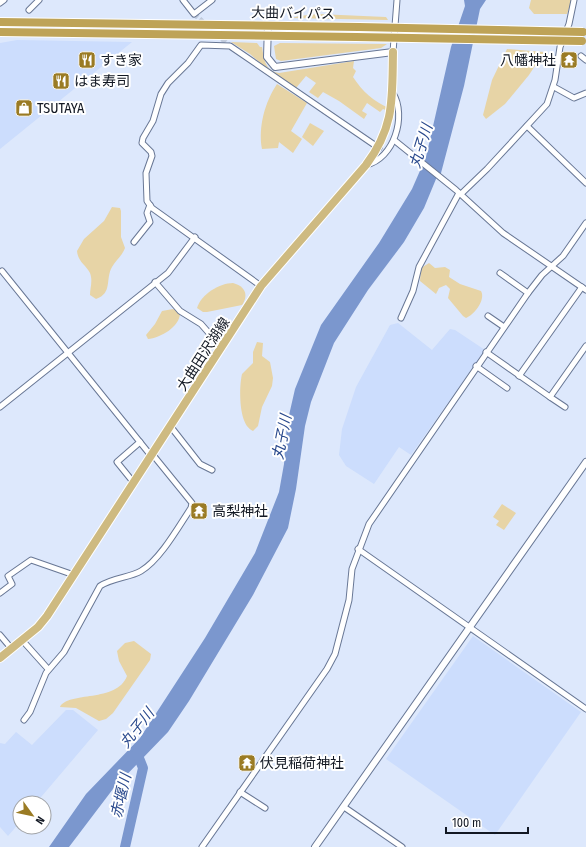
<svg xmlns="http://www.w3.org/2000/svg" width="586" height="847" font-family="'Fira Sans Condensed','Noto Sans JP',sans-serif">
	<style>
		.built { fill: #ccddfd }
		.green { fill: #e7d4a6 }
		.water { fill: #7b97ce }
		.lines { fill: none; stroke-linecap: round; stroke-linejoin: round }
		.river { stroke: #7b97ce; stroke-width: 10 }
		.minor-tunnel { stroke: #bfc9db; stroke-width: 5; stroke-dasharray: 5 2.5; stroke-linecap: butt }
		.minor-casing { stroke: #687795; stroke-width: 7 }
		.tertiary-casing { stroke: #687795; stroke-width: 8 }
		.primary-casing { stroke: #fff; stroke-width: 10 }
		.trunk-casing { stroke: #fff; stroke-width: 10 }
		.minor { stroke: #fff; stroke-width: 5 }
		.tertiary { stroke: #fff; stroke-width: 6 }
		.primary { stroke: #ceba81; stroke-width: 8 }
		.trunk { stroke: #bea357; stroke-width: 8 }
		.trunk-bridge-casing { stroke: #fff; stroke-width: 10; stroke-linecap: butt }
		.trunk-bridge { stroke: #bea357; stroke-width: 8 }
		.labels { text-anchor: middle; stroke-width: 4; stroke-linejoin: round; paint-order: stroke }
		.street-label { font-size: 14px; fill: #121823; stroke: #fff }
		.poi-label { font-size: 14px; fill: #121823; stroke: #fff; text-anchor: start }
		.water-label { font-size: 15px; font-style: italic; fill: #29498d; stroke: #fff }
	</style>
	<rect width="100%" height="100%" fill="#dde8fc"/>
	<g class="built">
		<polygon points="17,40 132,42 0,149 0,43"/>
		<polygon points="398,323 432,350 450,329 455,330 485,350 411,455 399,447 374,484 346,466 339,455 342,429 356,387 390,325"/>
		<polygon points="473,636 581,712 495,835 386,759"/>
		<polygon points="66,710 73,710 98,730 36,803 20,803 20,822 8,836 0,827 0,743 5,744 16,732 32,745"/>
	</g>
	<g class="green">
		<polygon points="531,0 572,0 567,14 534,14 529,8"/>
		<polygon points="318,14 386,17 388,20 292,18 299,16"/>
		<path d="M231,42L257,43L260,47H262C264,59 265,71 279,73L354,61L353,68L356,71L353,77C362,91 374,102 389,108L388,111L383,109L380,112L367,103L362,111L367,114L364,119L339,101L323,92L318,98L309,92L316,83L306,76L296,88L268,70L250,54Z"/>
		<polygon points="280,43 387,44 381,48 281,61 276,59 274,46"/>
		<polygon points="507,49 544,52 529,75 505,104 486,119 483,115 492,80"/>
		<path d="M277,84L307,103L291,131L302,139L293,153L279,142L278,148L262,149C258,127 265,102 277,84Z"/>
		<polygon points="310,123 324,131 313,146 302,137"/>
		<path d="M112,207L120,208L121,211V237L125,248C122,256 116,260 112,267C105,279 113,293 96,299L90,295C90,288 93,281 90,273C86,265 78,262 77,251L84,239L104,221Z"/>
		<path d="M429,263L435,268L445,267L450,270L449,277L460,284L481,291C486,300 474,315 466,318L463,316L448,298L450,289L446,285L439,288L436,294L420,281L421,268Z"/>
		<path d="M233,283C245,286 249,295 242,305L207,312H203L197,308C201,294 220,283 233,283Z"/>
		<path d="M173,309L180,313C180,327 160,338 148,339L146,335L155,324L162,311Z"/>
		<path d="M257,342L263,343L262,356L270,362L273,378L272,386L262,407L258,426L253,431C238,425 239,387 242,374L253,363V352Z"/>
		<polygon points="502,504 516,513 504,530 496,525 499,521 493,517"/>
		<path d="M134,641L151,654L150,660L113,713L106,719L99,721L76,708L60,707C68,691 117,703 127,676L119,661L117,651L125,643Z"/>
	</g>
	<polygon class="water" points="464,0 486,0 480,9 464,86 441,173 436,179 424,208 404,242 368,290 334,343 311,402 305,426 296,489 288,528 253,595 189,701 168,732 113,789 69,847 49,847 86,794 140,738 205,638 255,553 279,492 284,464 287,424 295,389 321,325 379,243 412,189 426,157 451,47 465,6"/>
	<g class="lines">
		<polyline class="river" points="125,847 143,768 137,753"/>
		<polyline class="minor-tunnel" points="194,14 230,46"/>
		<defs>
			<g id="minor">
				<polyline points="183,0 194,14 212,0"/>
				<polyline points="0,3 4,0"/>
				<polyline points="29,10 39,0"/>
				<polyline points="393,52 397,0"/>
				<polyline points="581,56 586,60"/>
				<polyline points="554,87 574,98 586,93"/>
				<polyline points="527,126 586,183"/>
				<polyline points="394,140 456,190 503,233 586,290"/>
				<path d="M366,165C394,159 407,116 393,93"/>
				<polyline points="461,194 487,169 547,104 555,80 560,47 569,24 574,0"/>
				<polyline points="134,242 150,222 147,213 150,205"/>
				<polyline points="2,271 152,457"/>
				<polyline points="500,273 528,293"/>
				<polyline points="155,282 180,311 201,324 222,348"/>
				<polyline points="261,286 152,208 147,201 146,173 152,156 151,152 142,143 143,138 153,121 161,94 168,83 188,63 201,45 230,46 379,148"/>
				<polyline points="488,316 504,327"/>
				<polyline points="401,318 413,291 419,267 459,193"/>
				<polyline points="486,352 550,397 586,346"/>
				<polyline points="476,366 507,388"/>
				<polyline points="519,376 582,287"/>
				<polyline points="550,397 565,407"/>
				<polyline points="0,407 168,273 195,237"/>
				<polyline points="171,427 200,464 212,470"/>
				<polyline points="134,483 117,462 140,442"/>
				<polyline points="358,549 586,709"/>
				<polyline points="0,593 12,584 8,576 31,560 74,575"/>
				<polyline points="0,635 11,648"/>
				<polyline points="22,640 48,669"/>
				<path d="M24,720L30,712L46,673L64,652L100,586C114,577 129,578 141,571C160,560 179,526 191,508L192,503L153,455"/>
				<polyline points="240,792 265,808"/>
				<polyline points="344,807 402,847"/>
				<polyline points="202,847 327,669 335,654 349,600 352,569 369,524 528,293 542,275 563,256 586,223"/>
			</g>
			<g id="tertiary">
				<polyline points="268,25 267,57 275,67 393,52"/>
				<polyline points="315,847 586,462"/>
			</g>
			<path id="primary" d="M0,658L38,627L47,616L261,286L366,165C395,126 392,99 393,52"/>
			<g id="trunk">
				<polyline points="0,22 359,27"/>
				<polyline points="0,32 356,37"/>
			</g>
		</defs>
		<use href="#minor" class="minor-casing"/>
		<use href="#tertiary" class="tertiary-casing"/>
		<use href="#primary" class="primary-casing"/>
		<use href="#trunk" class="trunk-casing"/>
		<use href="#minor" class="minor"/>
		<use href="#tertiary" class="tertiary"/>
		<use href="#primary" class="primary"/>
		<use href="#trunk" class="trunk"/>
		<defs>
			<g id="trunk-bridge">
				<polyline points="359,27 583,32"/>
				<polyline points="356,37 582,41"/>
			</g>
		</defs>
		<use href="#trunk-bridge" class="trunk-bridge-casing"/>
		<use href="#trunk-bridge" class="trunk-bridge"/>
	</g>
	<defs>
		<symbol id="restaurant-square" viewBox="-11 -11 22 22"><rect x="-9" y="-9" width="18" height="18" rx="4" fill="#9a7b24" stroke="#fff"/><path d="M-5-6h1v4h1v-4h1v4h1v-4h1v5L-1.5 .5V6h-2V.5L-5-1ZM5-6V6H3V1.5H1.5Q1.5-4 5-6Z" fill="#fff"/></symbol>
		<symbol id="temple-square" viewBox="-11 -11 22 22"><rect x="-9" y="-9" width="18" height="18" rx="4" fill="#9a7b24" stroke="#fff"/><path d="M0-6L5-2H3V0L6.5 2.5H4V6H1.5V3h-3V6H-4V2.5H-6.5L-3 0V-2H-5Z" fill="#fff"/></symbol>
		<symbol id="shop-square" viewBox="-11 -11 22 22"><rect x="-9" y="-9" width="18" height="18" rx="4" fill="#9a7b24" stroke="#fff"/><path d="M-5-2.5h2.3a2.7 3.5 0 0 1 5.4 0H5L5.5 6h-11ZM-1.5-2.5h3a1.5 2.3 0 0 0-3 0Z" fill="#fff"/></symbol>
	</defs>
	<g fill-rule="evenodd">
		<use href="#restaurant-square" x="77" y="50" width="20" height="20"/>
		<use href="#temple-square" x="559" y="50" width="20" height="20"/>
		<use href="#restaurant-square" x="51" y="71" width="20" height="20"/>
		<use href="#shop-square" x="14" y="98" width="20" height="20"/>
		<use href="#temple-square" x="189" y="501" width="20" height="20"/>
		<use href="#temple-square" x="237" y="753" width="20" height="20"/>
	</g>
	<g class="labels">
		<g class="street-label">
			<text transform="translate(293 13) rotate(1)" y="5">大曲バイパス</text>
			<text transform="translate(203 354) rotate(-57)" y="5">大曲田沢湖線</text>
		</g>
		<g class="poi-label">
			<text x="100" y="65">すき家</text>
			<text x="556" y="65" text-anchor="end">八幡神社</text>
			<text x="74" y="86">はま寿司</text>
			<text x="37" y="113">TSUTAYA</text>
			<text x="212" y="516">高梨神社</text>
			<text x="260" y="768">伏見稲荷神社</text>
		</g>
		<g class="water-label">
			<text transform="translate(421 146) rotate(-73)" y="5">丸子川</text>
			<text transform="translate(282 437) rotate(-79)" y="5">丸子川</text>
			<text transform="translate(137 728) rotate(-52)" y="5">丸子川</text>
			<text transform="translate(121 796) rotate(-77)" y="5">赤堰川</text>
		</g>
	</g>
	<g transform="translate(32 815) rotate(123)"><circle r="19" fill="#ffffff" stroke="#a0a3a7"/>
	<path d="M0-3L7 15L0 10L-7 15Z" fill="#9a7b24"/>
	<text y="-6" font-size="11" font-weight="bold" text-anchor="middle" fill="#121823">N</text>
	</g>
	<path d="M446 827v6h82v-6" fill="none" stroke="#121823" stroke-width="2"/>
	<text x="452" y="827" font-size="12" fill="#121823" stroke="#ffffff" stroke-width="3" paint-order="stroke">100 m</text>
</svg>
